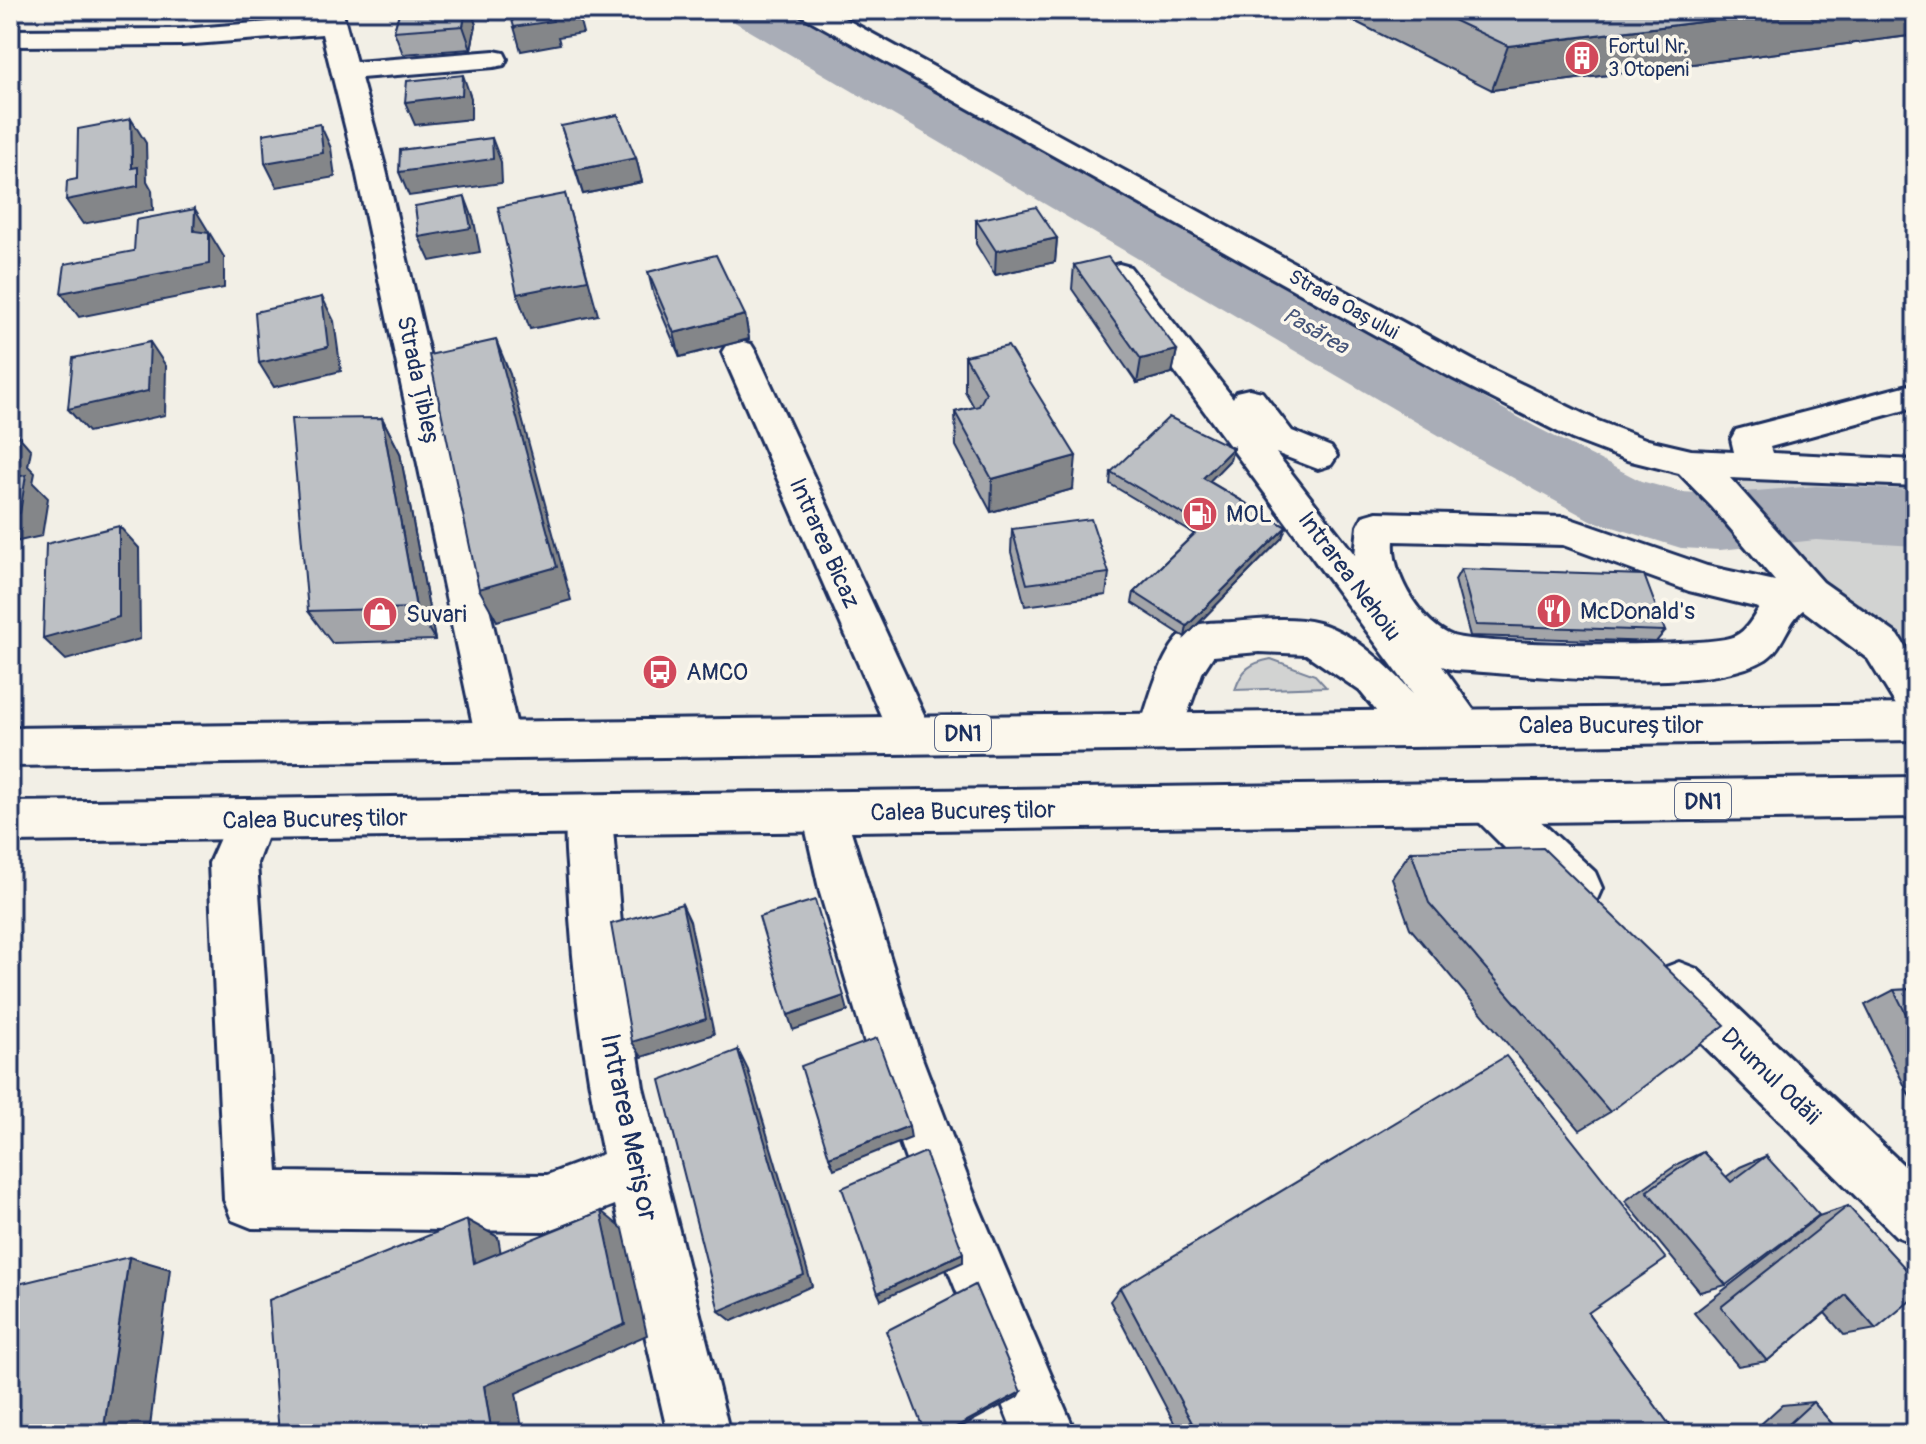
<svg xmlns="http://www.w3.org/2000/svg" width="1926" height="1444" font-family="Pangolin,sans-serif">
	<style>
		.green { fill: #d2d3d2; stroke: #768198; stroke-width: 2 }
		.lines { fill: none; stroke-linecap: round; stroke-linejoin: round }
		.river { fill: #a9adb7; fill-rule: evenodd }
		.minor-casing { stroke: #1b2f5e; stroke-width: 6 }
		.highway-casing { stroke: #1b2f5e; stroke-width: 6 }
		.minor { fill: #fbf7ec; fill-rule: evenodd }
		.highway { fill: #fbf7ec; fill-rule: evenodd }
		.wall { fill: #a3a5a9; stroke: #1b2f5e; stroke-width: 2 }
		.shaded-wall { fill: #848689; stroke: #1b2f5e; stroke-width: 2 }
		.building { fill: #bdc0c4; stroke: #1b2f5e; stroke-width: 2 }
		.labels { text-anchor: middle; stroke-width: 7; stroke-linejoin: round; paint-order: stroke }
		.far-poi-label { font-size: 20px; fill: #1b2f5e; stroke: #fbf7ec; text-anchor: start }
		.far-street-label { font-size: 20px; fill: #1b2f5e; stroke: #fbf7ec }
		.far-water-label { font-size: 22px; font-style: italic; fill: #465579; stroke: #fbf7ec }
		.shield { fill: #fbf7ec; stroke: #5e6b89; stroke-width: 2 }
		.shield-label { font-size: 22px; font-weight: bold; fill: #1b2f5e }
		.street-label { font-size: 24px; fill: #1b2f5e; stroke: #fbf7ec }
		.poi-label { font-size: 24px; fill: #1b2f5e; stroke: #fbf7ec; text-anchor: start }
		.near-street-label { font-size: 28px; fill: #1b2f5e; stroke: #fbf7ec }
	</style>
	<rect width="100%" height="100%" fill="#f2efe6"/>
	<filter id="ink" filterUnits="userSpaceOnUse"><feTurbulence type="fractalNoise" baseFrequency=".0125" numOctaves="2"/><feDisplacementMap in="SourceGraphic" scale="16" xChannelSelector="R" yChannelSelector="G"/><feConvolveMatrix kernelMatrix="1 2 1 2 8 2 1 2 1" color-interpolation-filters="sRGB"/></filter>
	<g filter="url(#ink)">
		<g class="green">
			<polygon points="1691,463 1916,473 1916,700"/>
			<path d="M1271,659L1315,675L1326,687L1235,690C1242,669 1250,663 1271,659Z"/>
		</g>
		<g class="lines">
			<polygon class="river" points="726,10 788,10 1536,427 1641,481 1681,492 1720,494 1816,486 1916,490 1916,546 1816,540 1720,550 1681,548 1590,520 1486,463 733,21"/>
			<defs>
				<g id="minor">
					<polygon points="316,10 342,10 356,62 494,51 504,53 507,59 504,65 494,67 361,78 385,166 520,739 514,752 498,758 482,752 476,739 355,166 322,34 182,45 10,46 10,30 182,29 318,18"/>
					<path d="M797,10H829L1476,362L1598,421L1648,440L1691,450L1734,452L1731,439L1736,430L1916,383V407L1770,447L1772,453L1916,460V486L1730,478L1823,582L1898,635L1916,663V718L1901,713L1868,659L1803,610C1787,622 1784,647 1766,659C1704,697 1529,674 1454,670L1442,666L1485,726L1479,739C1457,746 1449,741 1436,723L1431,739L1415,744L1399,739L1360,691L1306,654L1259,652L1213,656L1202,673L1177,743L1161,748L1145,743L1139,730C1150,698 1159,655 1185,631C1196,621 1218,623 1232,622C1259,620 1292,616 1318,623C1352,632 1392,668 1414,695L1108,281L1103,274L1108,267L1119,264L1130,267L1233,398L1236,392L1249,389L1262,392L1292,431L1331,447L1337,456L1331,465L1318,469L1276,453L1355,555L1358,526L1363,516L1377,512L1565,517L1707,566L1775,581L1712,507L1679,473L1627,460L1572,439L1452,378L801,15ZM1394,541L1563,545L1689,591L1759,608C1753,618 1746,631 1735,636C1712,649 1480,645 1453,636C1421,624 1391,574 1394,541Z"/>
					<polygon points="739,341 751,344 756,352 933,734 927,747 911,752 895,747 889,734 722,352 727,344"/>
					<polygon points="1489,782 1505,788 1595,872 1602,888 1595,904 1578,910 1561,904 1473,816 1466,802 1473,788"/>
					<polygon points="825,793 841,799 919,1050 977,1202 1076,1434 1014,1434 922,1205 867,1050 820,893 802,813 809,799"/>
					<path d="M589,797L605,803L612,817L625,972L643,1087L730,1434H668L615,1205L547,1231L252,1228L232,1220L224,1200L209,863L234,806L250,800L266,806L273,820L257,863L278,1172L547,1175L603,1154C584,1064 572,973 568,881C567,855 561,826 573,803Z"/>
					<polygon points="1679,962 1697,969 1916,1177 1916,1244 1896,1236 1661,1003 1654,986 1661,969"/>
				</g>
				<g id="highway">
					<polygon points="1916,704 1916,740 10,766 10,728"/>
					<polygon points="1916,777 1916,817 10,842 10,802"/>
				</g>
			</defs>
			<use href="#minor" class="minor-casing"/>
			<use href="#highway" class="highway-casing"/>
			<use href="#minor" class="minor"/>
			<use href="#highway" class="highway"/>
		</g>
		<g class="wall">
			<polygon points="400,10 471,10 476,25 471,49 403,54 394,31"/>
			<polygon points="1332,10 1916,10 1916,35 1492,90"/>
			<polygon points="561,126 636,158 642,182 583,194"/>
			<polygon points="976,220 1057,238 1055,262 995,275 976,244"/>
			<polygon points="1074,265 1177,350 1172,373 1137,383 1072,289"/>
			<polygon points="648,272 745,315 749,339 680,357 654,296"/>
			<polygon points="965,356 1073,489 991,512 956,446 955,412 974,407 965,391"/>
			<polygon points="382,418 400,453 435,640 332,643 308,611"/>
			<polygon points="1233,448 1230,460 1209,481 1286,527 1282,538 1185,637 1132,603 1134,592 1194,534 1110,484 1111,472"/>
			<polygon points="1012,529 1109,573 1106,595 1025,606 1011,552"/>
			<polygon points="1461,569 1665,631 1656,642 1470,636 1455,580"/>
			<polygon points="1411,851 1610,1112 1580,1130 1410,928 1392,878"/>
			<polygon points="1916,989 1916,1109 1865,1005 1894,990"/>
			<polygon points="1703,1152 1726,1177 1740,1167 1766,1156 1726,1285 1700,1292 1625,1201 1679,1163"/>
			<polygon points="1848,1206 1876,1329 1844,1335 1825,1313 1767,1361 1738,1366 1694,1313 1819,1216"/>
			<polygon points="1120,1288 1588,1313 1676,1434 1180,1434 1110,1301"/>
			<polygon points="1813,1402 1841,1434 1750,1434 1782,1405"/>
		</g>
		<g class="shaded-wall">
			<polygon points="466,10 471,10 476,25 471,49 463,26"/>
			<polygon points="577,10 583,33 558,37 560,44 521,51 514,27 551,14"/>
			<polygon points="1798,10 1916,10 1916,35 1492,90 1508,46"/>
			<polygon points="463,75 471,98 471,119 415,125 405,102"/>
			<polygon points="131,119 146,143 147,181 152,190 153,210 83,224 66,200 132,168"/>
			<polygon points="320,124 331,148 335,177 277,187 265,163"/>
			<polygon points="492,138 501,162 502,183 409,196 399,172"/>
			<polygon points="636,158 642,182 583,194 576,170"/>
			<polygon points="565,194 598,315 530,329 517,294"/>
			<polygon points="465,197 474,221 480,252 430,261 419,237"/>
			<polygon points="195,209 224,257 224,288 79,317 61,293 194,231"/>
			<polygon points="1057,238 1055,262 995,275 996,251"/>
			<polygon points="322,297 334,321 341,371 274,387 259,363"/>
			<polygon points="745,315 749,339 680,357 674,333"/>
			<polygon points="496,340 510,374 571,600 497,621 479,589"/>
			<polygon points="150,342 166,366 165,415 88,432 68,409"/>
			<polygon points="1177,350 1172,373 1137,383 1141,359"/>
			<polygon points="382,418 400,453 435,640 416,608"/>
			<polygon points="10,426 31,450 28,466 35,473 33,483 48,498 42,536 10,543"/>
			<polygon points="1233,448 1230,460 1201,490 1203,478"/>
			<polygon points="1076,456 1073,489 991,512 992,479"/>
			<polygon points="119,526 139,548 140,639 66,660 43,638"/>
			<polygon points="1286,527 1282,538 1185,637 1187,626"/>
			<polygon points="682,904 690,921 714,1034 642,1057 632,1042"/>
			<polygon points="10,917 15,920 10,935"/>
			<polygon points="844,996 848,1011 793,1030 788,1015"/>
			<polygon points="738,1050 748,1070 812,1286 732,1321 719,1311"/>
			<polygon points="909,1126 911,1138 834,1169 829,1157"/>
			<polygon points="601,1211 623,1229 647,1335 516,1393 523,1434 492,1434 484,1386"/>
			<polygon points="467,1220 498,1237 505,1278 474,1263"/>
			<polygon points="963,1253 963,1262 881,1300 878,1293"/>
			<polygon points="129,1257 170,1269 149,1434 103,1434"/>
			<polygon points="1021,1392 1019,1396 948,1434 943,1434"/>
		</g>
		<g class="building">
			<polygon points="400,10 466,10 463,26 394,31"/>
			<polygon points="509,10 577,10 551,14 553,21 514,27"/>
			<polygon points="1432,10 1798,10 1508,46"/>
			<polygon points="463,75 462,95 405,102 407,81"/>
			<polygon points="618,115 636,158 576,170 561,126"/>
			<polygon points="131,119 132,168 138,167 138,186 66,200 67,181 77,179 78,129"/>
			<polygon points="320,124 323,153 265,163 263,134"/>
			<polygon points="492,138 493,159 399,172 400,150"/>
			<polygon points="565,194 588,280 517,294 498,207"/>
			<polygon points="465,197 471,228 419,237 415,206"/>
			<polygon points="1036,207 1057,238 996,251 976,220"/>
			<polygon points="195,209 194,231 209,233 209,264 61,293 65,264 134,251 136,220"/>
			<polygon points="716,255 745,315 674,333 648,272"/>
			<polygon points="1108,257 1177,350 1141,359 1074,265"/>
			<polygon points="322,297 328,347 259,363 255,312"/>
			<polygon points="496,340 557,567 479,589 429,355"/>
			<polygon points="150,342 148,391 68,409 73,358"/>
			<polygon points="1008,346 1076,456 992,479 955,412 979,406 986,393 965,356"/>
			<polygon points="1169,417 1233,448 1203,478 1286,527 1187,626 1134,592 1203,526 1111,472"/>
			<polygon points="382,418 416,608 308,611 291,419"/>
			<polygon points="14,450 10,468 10,451"/>
			<polygon points="26,475 20,513 10,515 10,478"/>
			<polygon points="1091,519 1109,573 1027,584 1012,529"/>
			<polygon points="119,526 119,617 43,638 46,544"/>
			<polygon points="1461,569 1644,575 1665,631 1476,625"/>
			<polygon points="1543,848 1725,1025 1610,1112 1429,903 1411,851"/>
			<polygon points="815,900 844,996 788,1015 759,917"/>
			<polygon points="682,904 706,1019 632,1042 611,924"/>
			<polygon points="1916,989 1916,1034 1894,990"/>
			<polygon points="877,1038 909,1126 829,1157 801,1066"/>
			<polygon points="738,1050 804,1275 719,1311 660,1080"/>
			<polygon points="1506,1056 1666,1259 1588,1313 1676,1434 1198,1434 1120,1288"/>
			<polygon points="925,1152 963,1253 878,1293 842,1188"/>
			<polygon points="1703,1152 1731,1182 1766,1156 1819,1215 1726,1285 1647,1191"/>
			<polygon points="1848,1206 1916,1280 1916,1296 1876,1329 1846,1295 1767,1361 1721,1307"/>
			<polygon points="601,1211 625,1324 484,1386 492,1434 279,1434 269,1300 467,1220 474,1263"/>
			<polygon points="129,1257 103,1434 10,1434 10,1286"/>
			<polygon points="975,1285 1021,1392 943,1434 925,1434 886,1331"/>
			<polygon points="1813,1402 1841,1434 1778,1434"/>
		</g>
	</g>
	<defs>
		<symbol id="building-disc" viewBox="-11 -11 22 22"><circle r="9.5" fill="#d1495b" stroke="#fbf7ec"/><path d="M-4-6H4V6H1V3H-1V6H-4ZM-2.5-4.3h1.7v1.8h-1.7ZM.8-4.3h1.7v1.8H.8ZM-2.5-1h1.7V.8h-1.7ZM.8-1h1.7V.8H.8Z" fill="#fff"/></symbol>
		<symbol id="fuel-disc" viewBox="-11 -11 22 22"><circle r="9.5" fill="#d1495b" stroke="#fbf7ec"/><path d="M-5.5-6h7V0h2V4h1.3V-2.5L3-4.5l.8-.8L6-3V5H2.5V1h-1V6h-7ZM-4.2-4.7v3.2H.2V-4.7Z" fill="#fff"/></symbol>
		<symbol id="restaurant-disc" viewBox="-11 -11 22 22"><circle r="9.5" fill="#d1495b" stroke="#fbf7ec"/><path d="M-5-6h1v4h1v-4h1v4h1v-4h1v5L-1.5 .5V6h-2V.5L-5-1ZM5-6V6H3V1.5H1.5Q1.5-4 5-6Z" fill="#fff"/></symbol>
		<symbol id="shop-disc" viewBox="-11 -11 22 22"><circle r="9.5" fill="#d1495b" stroke="#fbf7ec"/><path d="M-5-2.5h2.3a2.7 3.5 0 0 1 5.4 0H5L5.5 6h-11ZM-1.5-2.5h3a1.5 2.3 0 0 0-3 0Z" fill="#fff"/></symbol>
		<symbol id="bus-disc" viewBox="-11 -11 22 22"><circle r="9.5" fill="#d1495b" stroke="#fbf7ec"/><path d="M-5-6H5V4H4V6H2V4H-2V6H-4V4H-5ZM-3.5-4V0h7V-4ZM-3.5 1.2v1.5H-2V1.2ZM2 1.2v1.5H3.5V1.2Z" fill="#fff"/></symbol>
	</defs>
	<g fill-rule="evenodd">
		<use href="#building-disc" x="1562" y="38" width="40" height="40"/>
		<use href="#fuel-disc" x="1180" y="494" width="40" height="40"/>
		<use href="#restaurant-disc" x="1534" y="591" width="40" height="40"/>
		<use href="#shop-disc" x="360" y="594" width="40" height="40"/>
		<use href="#bus-disc" x="640" y="652" width="40" height="40"/>
	</g>
	<g class="labels">
		<g class="far-poi-label">
			<text x="1608" y="53">Fortul Nr.<tspan x="1608" dy="23">3 Otopeni</tspan></text>
		</g>
		<g class="far-street-label">
			<text transform="translate(1344 304) rotate(29)" y="7">Strada Oașului</text>
		</g>
		<g class="far-water-label">
			<text transform="translate(1316 330) rotate(30)" y="8">Pasărea</text>
		</g>
		<g class="shield">
			<rect x="935" y="715" width="56" height="36" rx="6"/>
			<rect x="1675" y="783" width="56" height="36" rx="6"/>
		</g>
		<g class="shield-label">
			<text x="963" y="741">DN1</text>
			<text x="1703" y="809">DN1</text>
		</g>
		<g class="street-label">
			<text transform="translate(419 381) rotate(78)" y="8">Strada Țibleș</text>
			<text transform="translate(825 543) rotate(66)" y="8">Intrarea Bicaz</text>
			<text transform="translate(1350 576) rotate(53)" y="8">Intrarea Nehoiu</text>
			<text x="1611" y="733">Calea Bucureștilor</text>
			<text transform="translate(963 811) rotate(-1)" y="8">Calea Bucureștilor</text>
			<text transform="translate(315 819) rotate(-1)" y="8">Calea Bucureștilor</text>
			<text transform="translate(1771 1076) rotate(44)" y="8">Drumul Odăii</text>
		</g>
		<g class="poi-label">
			<text x="1226" y="522">MOL</text>
			<text x="1580" y="619">McDonald's</text>
			<text x="406" y="622">Suvari</text>
			<text x="686" y="680">AMCO</text>
		</g>
		<g class="near-street-label">
			<text transform="translate(630 1127) rotate(78)" y="10">Intrarea Merișor</text>
		</g>
	</g>
	<rect width="1926" height="1444" fill="none" stroke="#fbf7ec" stroke-width="40"/>
	<rect x="20" y="20" width="1886" height="1404" fill="none" stroke="#1b2f5e" stroke-width="3" filter="url(#ink)"/>
</svg>
